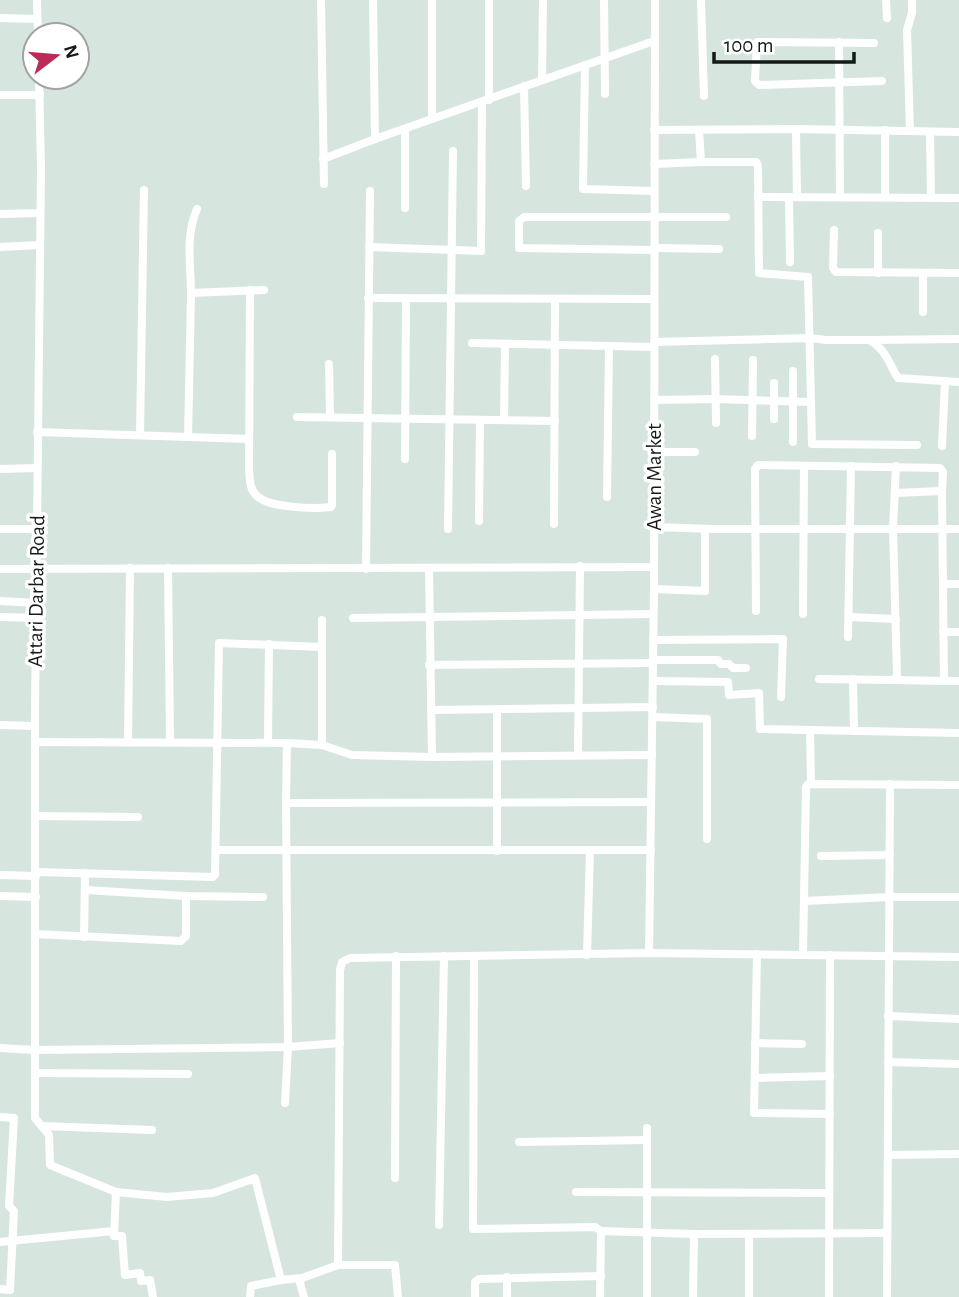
<svg xmlns="http://www.w3.org/2000/svg" width="959" height="1297" font-family="'Alegreya Sans',sans-serif">
	<style>
		.lines { fill: none; stroke-linecap: round; stroke-linejoin: round }
		.minor { stroke: #fff; stroke-width: 8 }
		.labels { text-anchor: middle; stroke-width: 7; stroke-linejoin: round; paint-order: stroke }
		.street-label { font-size: 21px; fill: #141a17; stroke: #fff }
	</style>
	<rect width="100%" height="100%" fill="#d6e6de"/>
	<g class="lines">
		<g class="minor">
			<polyline points="37,0 38,35"/>
			<polyline points="321,0 324,184"/>
			<polyline points="373,0 375,139"/>
			<polyline points="432,0 432,119"/>
			<polyline points="489,0 489,100"/>
			<polyline points="604,0 605,94"/>
			<polyline points="701,0 704,96"/>
			<polyline points="886,0 887,18"/>
			<polyline points="0,18 37,19"/>
			<polyline points="839,42 840,197"/>
			<polyline points="874,43 757,42 755,81 759,85 882,81"/>
			<polyline points="585,65 583,189 654,191"/>
			<polyline points="39,77 41,169 35,713 35,1118 49,1135 50,1165 116,1192 167,1197 213,1193 255,1178 281,1280 251,1286 250,1297"/>
			<polyline points="542,80 543,0"/>
			<polyline points="524,86 526,186"/>
			<polyline points="0,95 40,95"/>
			<polyline points="405,129 405,208"/>
			<polyline points="796,129 797,197"/>
			<polyline points="654,130 796,129 959,132"/>
			<polyline points="699,130 701,162 756,162 758,165 759,273 808,277 812,444 917,445"/>
			<polyline points="910,131 907,30 912,13 912,0"/>
			<polyline points="930,132 931,198"/>
			<polyline points="323,159 375,139 654,41"/>
			<polyline points="654,164 701,162"/>
			<polyline points="758,197 959,198"/>
			<polyline points="789,197 790,262"/>
			<polyline points="885,197 885,130"/>
			<polyline points="0,214 40,213"/>
			<polyline points="834,230 833,268 836,272 959,273"/>
			<polyline points="0,247 40,245"/>
			<polyline points="369,247 481,251 482,102"/>
			<polyline points="654,248 719,249"/>
			<polyline points="654,250 519,248 519,221 524,217 726,217"/>
			<polyline points="878,273 878,233"/>
			<polyline points="923,273 923,312"/>
			<path d="M250,290L249,469C250,478 249,488 256,495C268,508 313,509 331,507L332,505V454"/>
			<polyline points="191,293 264,290"/>
			<polyline points="368,298 654,299"/>
			<polyline points="871,340 959,339"/>
			<path d="M654,342L810,338L826,340H869C886,349 889,364 898,378L959,382"/>
			<polyline points="472,343 654,347"/>
			<polyline points="715,359 716,423"/>
			<polyline points="329,364 330,417"/>
			<polyline points="793,371 793,442"/>
			<polyline points="774,383 774,419"/>
			<polyline points="654,400 715,399 811,402"/>
			<polyline points="297,417 555,421"/>
			<polyline points="504,420 505,345"/>
			<polyline points="37,432 249,439"/>
			<polyline points="140,435 144,190"/>
			<polyline points="752,436 753,360"/>
			<path d="M188,437C189,390 190,342 191,295C191,266 185,236 197,209"/>
			<polyline points="942,446 945,381"/>
			<polyline points="654,452 695,452"/>
			<polyline points="405,459 406,299"/>
			<polyline points="0,469 37,468"/>
			<polyline points="896,493 940,491 942,493 944,681 959,681"/>
			<polyline points="607,497 609,346"/>
			<polyline points="479,521 480,420"/>
			<polyline points="554,524 555,299"/>
			<polyline points="654,527 714,529 959,529"/>
			<polyline points="0,529 37,529"/>
			<polyline points="448,529 453,151"/>
			<polyline points="168,568 170,741"/>
			<polyline points="429,568 432,757"/>
			<polyline points="0,569 654,567"/>
			<polyline points="366,569 370,191"/>
			<polyline points="943,584 959,584"/>
			<polyline points="654,589 705,591 705,529"/>
			<polyline points="0,601 36,603"/>
			<polyline points="756,611 755,469 758,465 940,468 943,472 942,493"/>
			<polyline points="803,614 804,466"/>
			<polyline points="0,617 36,618"/>
			<polyline points="849,617 896,619"/>
			<polyline points="353,618 653,614"/>
			<polyline points="943,632 959,632"/>
			<polyline points="848,637 851,466"/>
			<polyline points="653,640 783,639 781,697"/>
			<polyline points="653,660 718,660 721,664 729,664 733,668 746,668"/>
			<polyline points="429,665 653,663"/>
			<polyline points="819,679 894,680 897,675 893,528 896,466"/>
			<polyline points="853,679 854,731"/>
			<polyline points="894,680 944,681"/>
			<polyline points="653,681 728,682 729,695 759,693 760,729 959,733"/>
			<polyline points="431,710 653,707"/>
			<polyline points="653,717 707,719 707,839"/>
			<polyline points="0,725 35,726"/>
			<polyline points="810,730 811,783"/>
			<polyline points="35,742 287,743 322,745 352,755 432,757 652,755"/>
			<polyline points="128,742 130,568"/>
			<polyline points="268,742 269,644"/>
			<polyline points="287,743 286,803 651,802"/>
			<polyline points="322,745 322,647"/>
			<polyline points="578,755 580,566"/>
			<polyline points="35,816 138,817"/>
			<polyline points="216,850 651,850"/>
			<polyline points="497,851 497,710"/>
			<polyline points="821,856 890,855"/>
			<polyline points="36,872 213,877 215,875 219,643 322,647 322,620"/>
			<polyline points="0,875 36,876"/>
			<polyline points="85,890 186,896 263,897"/>
			<polyline points="0,896 36,897"/>
			<polyline points="804,901 890,897 959,897"/>
			<polyline points="35,934 181,941 186,936 186,896"/>
			<polyline points="84,937 85,873"/>
			<polyline points="649,953 654,589 655,0"/>
			<polyline points="757,954 754,1113 830,1114"/>
			<polyline points="587,955 590,850"/>
			<polyline points="803,955 806,787 808,784 959,785"/>
			<polyline points="474,956 473,1229 595,1227 601,1231"/>
			<polyline points="888,1016 959,1019"/>
			<polyline points="755,1043 802,1044"/>
			<polyline points="0,1048 35,1050 288,1047 340,1043"/>
			<polyline points="888,1062 959,1064"/>
			<polyline points="35,1073 188,1074"/>
			<polyline points="755,1078 830,1076"/>
			<polyline points="285,1103 288,1047 286,803"/>
			<polyline points="0,1117 14,1118 9,1206 14,1211 10,1290 0,1289"/>
			<polyline points="42,1126 152,1130"/>
			<polyline points="647,1128 647,1297"/>
			<polyline points="519,1142 647,1140"/>
			<polyline points="888,1155 959,1154"/>
			<polyline points="395,1178 396,956"/>
			<polyline points="116,1192 114,1236 122,1236 125,1275 140,1273 141,1281 150,1280 153,1297"/>
			<polyline points="576,1192 828,1193"/>
			<polyline points="439,1225 444,956"/>
			<polyline points="0,1242 114,1231"/>
			<polyline points="338,1265 340,970 342,962 350,958 649,953 959,957"/>
			<polyline points="507,1277 507,1297"/>
			<polyline points="281,1280 302,1278"/>
			<polyline points="304,1297 300,1283 302,1278 338,1265 395,1265 398,1297"/>
			<polyline points="475,1297 475,1282 479,1279 601,1276"/>
			<polyline points="600,1297 601,1231 694,1234"/>
			<polyline points="693,1297 694,1234 886,1233"/>
			<polyline points="749,1297 749,1234"/>
			<polyline points="829,1297 830,955"/>
			<polyline points="887,1297 890,784"/>
		</g>
	</g>
	<g class="labels">
		<g class="street-label">
			<text transform="translate(654 477) rotate(-90)" y="7">Awan Market</text>
			<text transform="translate(36 591) rotate(-89)" y="7">Attari Darbar Road</text>
		</g>
	</g>
	<g transform="translate(56 56) rotate(74)"><circle r="33" fill="#ffffff" stroke="#a1a3a2" stroke-width="2"/>
	<path d="M0-5L12 26L0 18L-12 26Z" fill="#ba2b58"/>
	<text y="-10" font-size="19" font-weight="bold" text-anchor="middle" fill="#141a17">N</text>
	</g>
	<path d="M714 52v10h140v-10" fill="none" stroke="#141a17" stroke-width="3.5"/>
	<text x="724" y="52" font-size="21" fill="#141a17" stroke="#ffffff" stroke-width="5" paint-order="stroke">100 m</text>
</svg>
